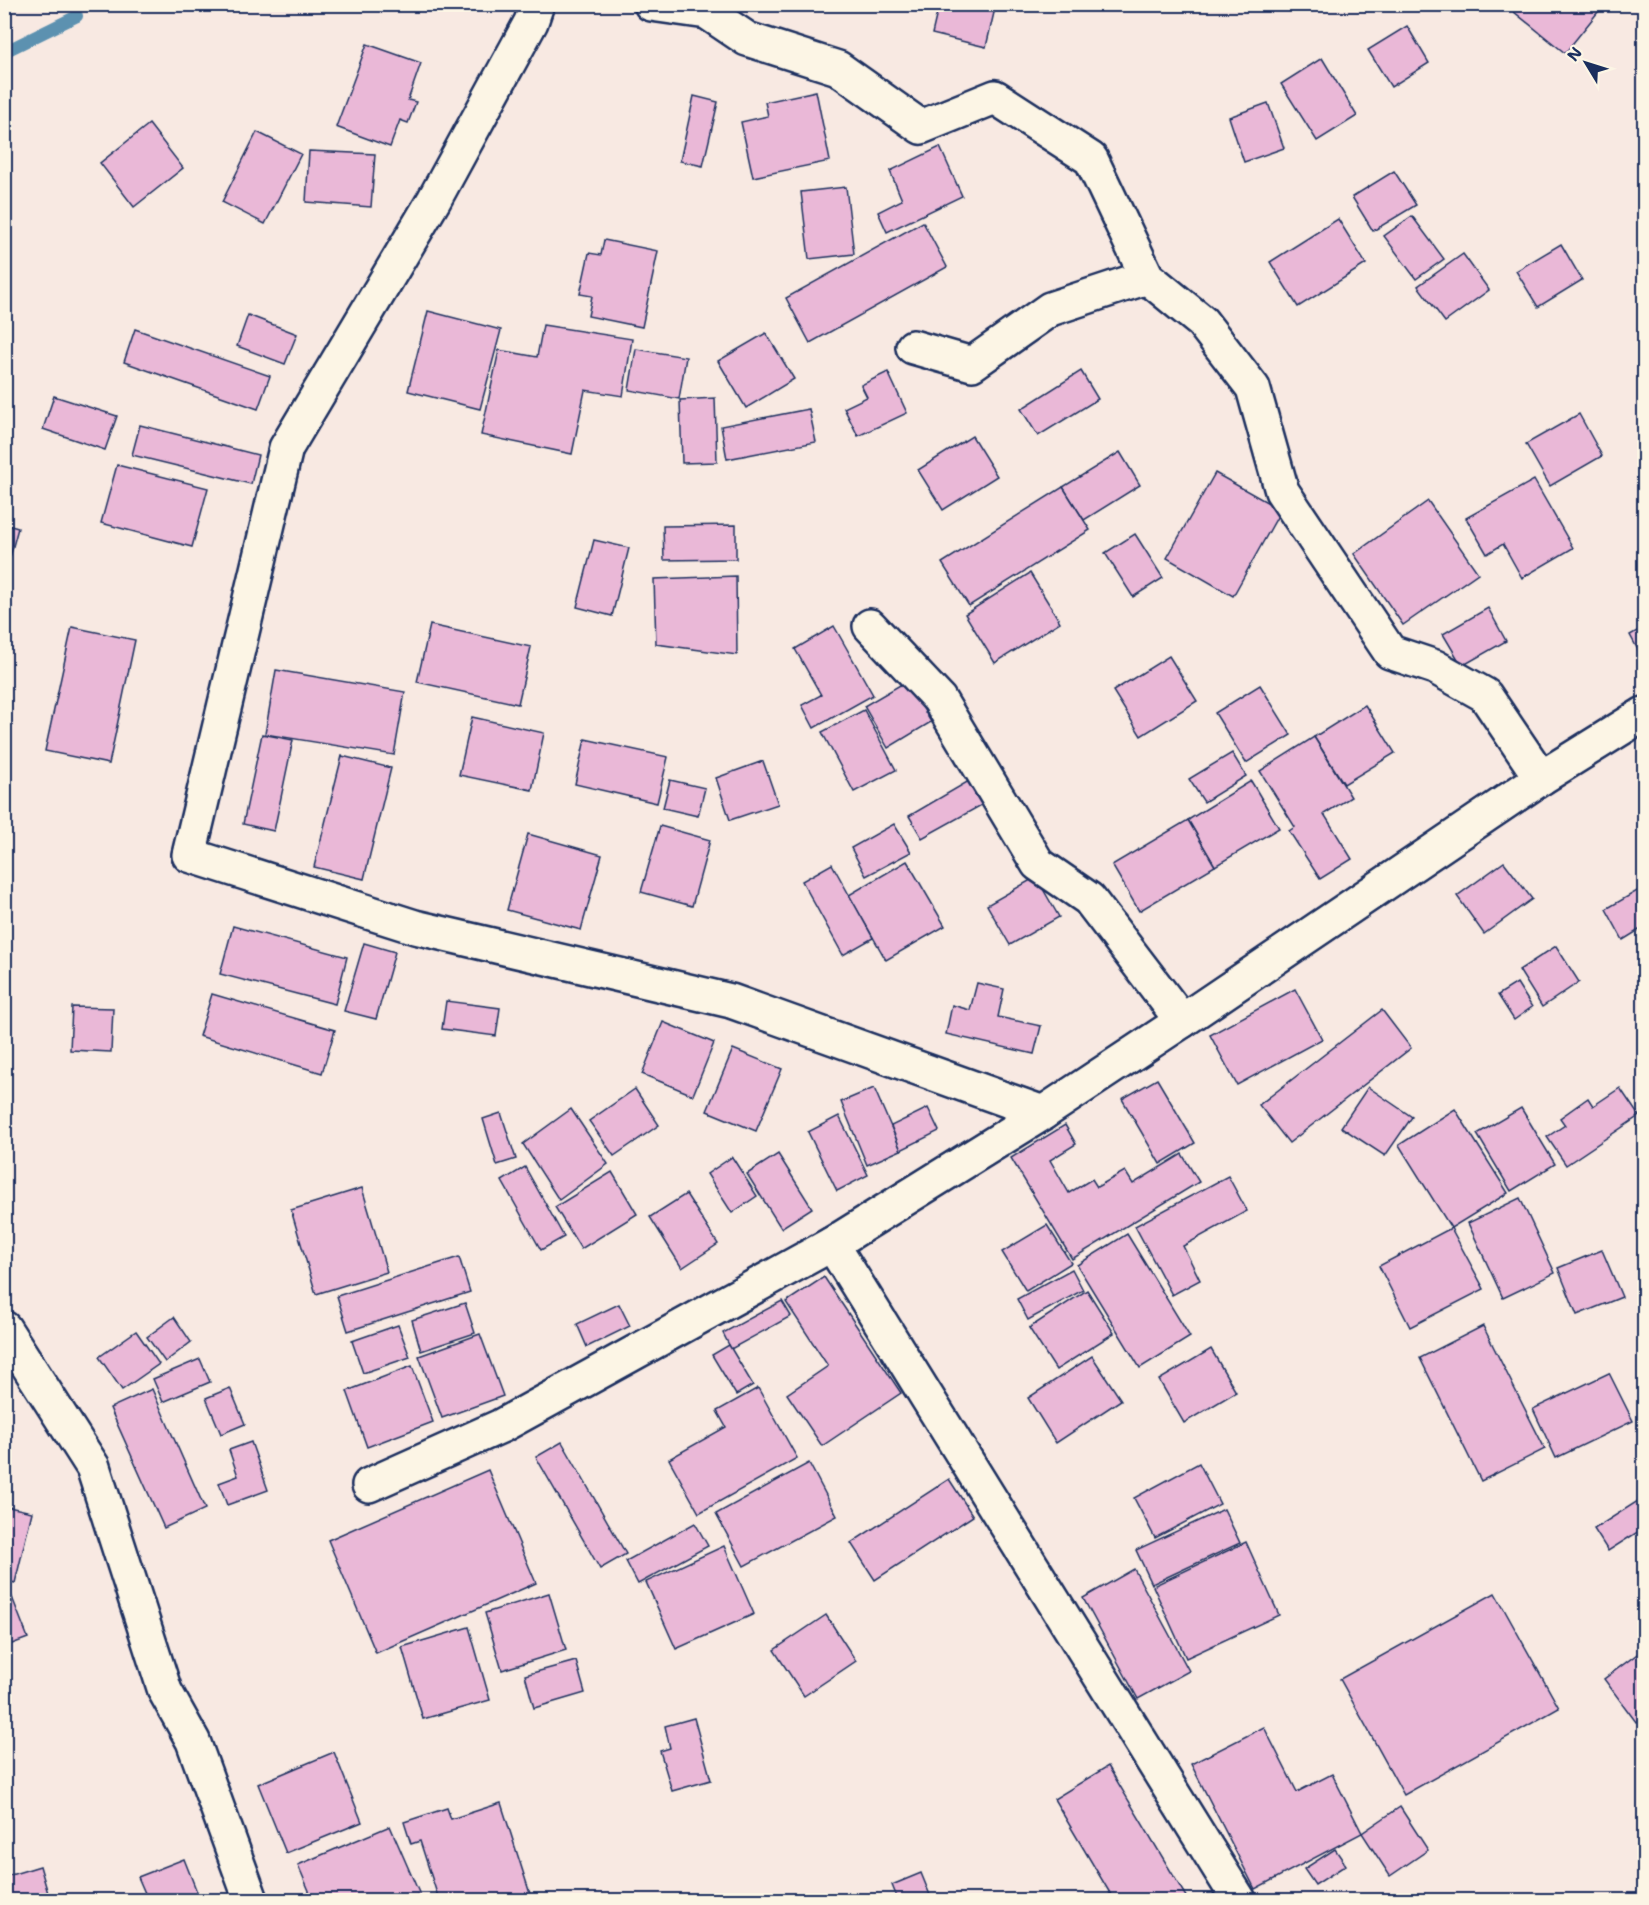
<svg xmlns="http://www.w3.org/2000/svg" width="1649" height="1905" font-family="'Shantell Sans',sans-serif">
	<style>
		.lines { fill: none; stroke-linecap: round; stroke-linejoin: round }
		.stream { stroke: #5c91b0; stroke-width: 12 }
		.building { fill: #eab8d7; stroke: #1b2f5e; stroke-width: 1.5 }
		.minor-casing { stroke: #1b2f5e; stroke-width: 38 }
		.minor { stroke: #fcf5e5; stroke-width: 33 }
	</style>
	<rect width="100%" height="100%" fill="#f8e9e2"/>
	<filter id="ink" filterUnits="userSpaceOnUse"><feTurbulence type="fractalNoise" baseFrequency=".0167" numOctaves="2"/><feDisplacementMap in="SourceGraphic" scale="12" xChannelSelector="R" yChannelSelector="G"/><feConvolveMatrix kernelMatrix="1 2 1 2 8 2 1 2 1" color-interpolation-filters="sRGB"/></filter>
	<g filter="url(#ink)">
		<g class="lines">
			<polyline class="stream" points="4,52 77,16"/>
		</g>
		<g class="building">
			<polygon points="939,4 996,4 986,47 932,34"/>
			<polygon points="1510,4 1599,4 1602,7 1565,53 1508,7"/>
			<polygon points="1407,26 1429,63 1391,87 1368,50"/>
			<polygon points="367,44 421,63 408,100 416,102 408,123 400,120 390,147 336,127"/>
			<polygon points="1322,58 1357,116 1317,141 1281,84"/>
			<polygon points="816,91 830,161 753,177 741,122 768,116 765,102"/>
			<polygon points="694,96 718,102 703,166 680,161"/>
			<polygon points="1268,103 1284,148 1244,162 1229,117"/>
			<polygon points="149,124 183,168 134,207 100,163"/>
			<polygon points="257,132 301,154 265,224 222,202"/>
			<polygon points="940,147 962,196 887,232 878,212 902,200 890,171"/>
			<polygon points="309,151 375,154 371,207 306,202"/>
			<polygon points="1394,171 1416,205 1373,231 1352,197"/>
			<polygon points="846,187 854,254 809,259 801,192"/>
			<polygon points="1412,216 1444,259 1416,279 1384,236"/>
			<polygon points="1338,219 1366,264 1298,307 1270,262"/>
			<polygon points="923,222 947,267 810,343 786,298"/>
			<polygon points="604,240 658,251 642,327 588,316 592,296 580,294 589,253 601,255"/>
			<polygon points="1561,244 1582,280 1538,307 1516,271"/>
			<polygon points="1463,254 1489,290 1445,322 1418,286"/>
			<polygon points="428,311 501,330 480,409 408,391"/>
			<polygon points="248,315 297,334 285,364 237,346"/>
			<polygon points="543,325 632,339 623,396 585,390 572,454 481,435 499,350 537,357"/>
			<polygon points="135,329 270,376 258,409 124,362"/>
			<polygon points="766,333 794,379 746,408 718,361"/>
			<polygon points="636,349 686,357 679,399 629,390"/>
			<polygon points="1081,371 1098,399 1038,436 1021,409"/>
			<polygon points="888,372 907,413 858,436 844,408 867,397 861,385"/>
			<polygon points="54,396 117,416 105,450 43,429"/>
			<polygon points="715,398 717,462 682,463 680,400"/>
			<polygon points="809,409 816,442 727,459 721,426"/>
			<polygon points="1579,414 1602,456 1550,486 1526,444"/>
			<polygon points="140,425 258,455 251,484 132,455"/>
			<polygon points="972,436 997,476 943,510 918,470"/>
			<polygon points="1120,452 1140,485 1084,520 1063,487"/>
			<polygon points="117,465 208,488 192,547 101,523"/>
			<polygon points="1215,473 1281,510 1233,596 1167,558"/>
			<polygon points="1534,480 1573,548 1522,578 1503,544 1487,554 1466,518"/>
			<polygon points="1063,487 1090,530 969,606 942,563"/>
			<polygon points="1428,501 1478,573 1403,625 1354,554"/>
			<polygon points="4,524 18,528 4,579"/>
			<polygon points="736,525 736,559 664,560 663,526"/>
			<polygon points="1135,534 1163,578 1133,597 1105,553"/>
			<polygon points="594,540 629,548 612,616 577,607"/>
			<polygon points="1030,573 1060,622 995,663 965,614"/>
			<polygon points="736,576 737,655 656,644 654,579"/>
			<polygon points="1488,608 1506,641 1462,666 1443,634"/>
			<polygon points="4,618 8,618 4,667"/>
			<polygon points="430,625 531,647 518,704 417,682"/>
			<polygon points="834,626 873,695 814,728 802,705 821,695 795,649"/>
			<polygon points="72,627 135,640 109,764 45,751"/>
			<polygon points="1644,627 1644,661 1630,635"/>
			<polygon points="1169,656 1197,701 1141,736 1113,691"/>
			<polygon points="276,670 405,692 394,755 265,734"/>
			<polygon points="907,681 931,722 888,748 864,706"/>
			<polygon points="1260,685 1291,735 1246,763 1215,713"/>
			<polygon points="1365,705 1395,753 1344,784 1314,737"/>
			<polygon points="864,710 896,770 854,792 822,732"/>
			<polygon points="472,717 544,733 532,790 459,775"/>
			<polygon points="262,734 293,740 274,831 243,824"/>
			<polygon points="1314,737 1351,797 1324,814 1352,859 1320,879 1289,831 1295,827 1260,771"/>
			<polygon points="585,739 668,757 657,803 575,784"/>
			<polygon points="1232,753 1246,776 1204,802 1189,779"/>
			<polygon points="342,756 391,768 364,879 314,867"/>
			<polygon points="763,761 778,804 730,820 716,778"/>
			<polygon points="974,778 987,802 922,838 909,816"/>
			<polygon points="670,780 705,788 698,816 663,808"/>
			<polygon points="1251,781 1279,828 1215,866 1188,820"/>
			<polygon points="1188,820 1215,866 1139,911 1112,865"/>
			<polygon points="894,824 911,852 866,876 851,848"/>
			<polygon points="660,826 710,840 692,906 641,892"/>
			<polygon points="528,834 602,855 581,930 507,910"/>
			<polygon points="907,861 945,926 886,960 849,895"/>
			<polygon points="1504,862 1532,899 1484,934 1457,896"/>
			<polygon points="832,864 873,938 843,955 802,881"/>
			<polygon points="1036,877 1059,917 1010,945 987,905"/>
			<polygon points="1644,887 1644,927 1623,940 1606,909"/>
			<polygon points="233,926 347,957 335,1004 220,974"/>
			<polygon points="364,943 395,952 376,1019 344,1011"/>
			<polygon points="1556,946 1579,982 1542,1007 1519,970"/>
			<polygon points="977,983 1004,989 998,1017 1041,1026 1034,1054 946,1034 952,1005 970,1010"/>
			<polygon points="1517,983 1532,1007 1514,1020 1498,995"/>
			<polygon points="1295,989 1322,1039 1237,1085 1210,1035"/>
			<polygon points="212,994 335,1030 322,1073 199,1036"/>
			<polygon points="446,1001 500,1008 496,1036 442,1029"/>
			<polygon points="72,1007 113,1008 111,1052 70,1050"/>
			<polygon points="1382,1010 1411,1048 1289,1143 1259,1105"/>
			<polygon points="663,1022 714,1043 693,1095 642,1074"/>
			<polygon points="733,1049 782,1069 756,1131 707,1111"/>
			<polygon points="1157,1079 1195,1143 1160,1164 1122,1099"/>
			<polygon points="1368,1087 1412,1117 1385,1156 1341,1127"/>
			<polygon points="874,1088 901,1150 867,1165 841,1102"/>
			<polygon points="1620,1088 1639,1116 1566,1165 1547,1137 1565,1125 1560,1118 1588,1098 1593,1106"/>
			<polygon points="635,1089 659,1125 614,1156 589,1121"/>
			<polygon points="928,1108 939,1131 901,1150 891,1126"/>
			<polygon points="1521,1108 1555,1164 1511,1191 1477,1134"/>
			<polygon points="571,1109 608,1164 559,1200 523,1144"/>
			<polygon points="1455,1109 1508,1193 1451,1228 1399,1145"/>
			<polygon points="501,1113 516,1159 497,1165 483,1119"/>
			<polygon points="839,1116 868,1175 837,1191 808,1132"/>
			<polygon points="1065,1125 1076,1144 1050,1160 1069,1193 1092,1179 1097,1187 1125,1171 1133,1184 1182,1154 1199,1182 1072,1259 1011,1158"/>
			<polygon points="778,1154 812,1208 781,1228 747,1174"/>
			<polygon points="732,1157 757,1196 732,1213 707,1174"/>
			<polygon points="525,1167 564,1237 541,1250 502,1181"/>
			<polygon points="612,1172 637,1214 581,1249 555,1207"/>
			<polygon points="1228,1176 1247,1211 1183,1246 1200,1280 1172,1295 1135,1226"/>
			<polygon points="362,1188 387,1272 316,1294 291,1210"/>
			<polygon points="686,1194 718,1244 682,1268 650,1217"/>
			<polygon points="1520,1198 1555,1273 1503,1298 1468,1223"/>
			<polygon points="1047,1225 1071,1263 1026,1291 1002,1252"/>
			<polygon points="1451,1228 1484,1289 1410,1327 1379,1266"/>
			<polygon points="1127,1234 1190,1337 1140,1368 1077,1265"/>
			<polygon points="1602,1250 1622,1297 1577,1315 1558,1268"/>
			<polygon points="459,1257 470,1292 348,1331 337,1296"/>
			<polygon points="1072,1269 1083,1290 1028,1320 1017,1299"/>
			<polygon points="824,1277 901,1393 822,1446 787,1394 828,1366 786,1302"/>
			<polygon points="1087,1290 1114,1333 1056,1370 1029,1328"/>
			<polygon points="782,1301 791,1316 731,1349 723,1333"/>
			<polygon points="465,1303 475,1333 421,1351 412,1320"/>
			<polygon points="619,1304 630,1326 587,1347 577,1324"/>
			<polygon points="174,1317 191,1342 165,1362 147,1337"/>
			<polygon points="398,1325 410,1357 363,1373 352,1341"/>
			<polygon points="1483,1326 1545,1449 1481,1481 1420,1358"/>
			<polygon points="136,1331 159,1364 122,1390 99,1357"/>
			<polygon points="480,1334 503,1396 442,1418 419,1356"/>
			<polygon points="729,1345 753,1385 736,1395 712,1355"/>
			<polygon points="1211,1349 1236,1392 1184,1423 1159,1380"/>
			<polygon points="1092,1356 1121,1400 1056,1443 1028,1398"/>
			<polygon points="200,1359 210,1382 163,1402 153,1379"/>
			<polygon points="412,1366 433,1422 367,1447 347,1391"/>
			<polygon points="1609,1373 1633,1421 1556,1458 1533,1409"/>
			<polygon points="230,1388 245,1424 221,1434 206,1398"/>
			<polygon points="758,1388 797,1458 699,1513 669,1459 726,1427 717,1411"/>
			<polygon points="152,1389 205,1509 164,1528 110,1408"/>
			<polygon points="251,1442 268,1490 227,1505 219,1483 238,1476 229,1450"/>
			<polygon points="562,1442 626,1554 600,1569 536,1457"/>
			<polygon points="809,1463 837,1516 744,1566 716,1514"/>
			<polygon points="1199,1463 1220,1504 1155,1538 1134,1498"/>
			<polygon points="488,1470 536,1583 376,1653 328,1540"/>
			<polygon points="949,1479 973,1516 875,1580 851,1543"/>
			<polygon points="1644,1497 1644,1528 1608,1551 1594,1529"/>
			<polygon points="4,1506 32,1512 15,1583 4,1580"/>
			<polygon points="1224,1509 1240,1543 1152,1584 1136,1550"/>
			<polygon points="695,1523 708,1546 638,1584 626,1561"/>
			<polygon points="1246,1542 1279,1615 1186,1658 1153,1586"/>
			<polygon points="724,1546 754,1614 676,1649 646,1582"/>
			<polygon points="1134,1569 1189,1671 1138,1699 1083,1598"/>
			<polygon points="8,1587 28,1638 4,1647 4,1588"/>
			<polygon points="549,1593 566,1650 502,1670 485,1613"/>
			<polygon points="1495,1593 1559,1708 1404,1795 1340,1679"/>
			<polygon points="826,1615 856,1661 804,1696 774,1650"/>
			<polygon points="469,1627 490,1700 423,1719 402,1647"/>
			<polygon points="1644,1649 1644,1716 1636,1722 1604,1679"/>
			<polygon points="576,1661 585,1693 534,1708 525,1675"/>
			<polygon points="694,1718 711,1780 672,1791 660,1751 670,1748 665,1726"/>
			<polygon points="1264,1727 1297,1792 1332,1774 1362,1833 1255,1889 1191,1764"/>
			<polygon points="334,1752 362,1822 286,1853 258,1784"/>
			<polygon points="1108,1766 1188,1900 1114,1900 1054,1799"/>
			<polygon points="501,1803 532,1900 439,1900 420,1841 411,1844 404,1822 447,1808 451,1819"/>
			<polygon points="1400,1807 1428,1850 1390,1876 1362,1833"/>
			<polygon points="390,1826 420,1895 408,1900 313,1900 298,1865"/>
			<polygon points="1335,1849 1346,1865 1315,1885 1304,1869"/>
			<polygon points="184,1859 199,1897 191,1900 148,1900 138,1877"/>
			<polygon points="40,1866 50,1900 4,1900 4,1877"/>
			<polygon points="921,1873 932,1900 898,1900 892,1885"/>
		</g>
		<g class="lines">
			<defs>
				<g id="minor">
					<polyline points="537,4 531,22 434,200 286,448 189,855 415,927 731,1001 1043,1113"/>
					<polyline points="651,4 707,12 747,39 838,68 921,127 995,97 1091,159 1147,277 1202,322 1253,388 1282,491 1390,652 1435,667 1485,695 1541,778"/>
					<polyline points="913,347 972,364 1050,309 1147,277"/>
					<polyline points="870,626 939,699 1038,864 1089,899 1182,1021"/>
					<polyline points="832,1244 1239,1900"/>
					<polyline points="4,1328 93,1467 165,1691 193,1741 251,1900"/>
					<polyline points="369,1485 501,1426 832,1244 1043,1113 1182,1021 1541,778 1644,714"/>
				</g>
			</defs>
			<use href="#minor" class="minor-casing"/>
			<use href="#minor" class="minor"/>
		</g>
	</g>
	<rect width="1649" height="1905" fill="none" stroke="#fcf5e5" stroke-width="24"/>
	<rect x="12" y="12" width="1625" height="1881" fill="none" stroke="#1b2f5e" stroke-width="2" filter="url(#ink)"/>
	<g transform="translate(1586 63) rotate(308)" stroke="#fcf5e5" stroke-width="4.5" paint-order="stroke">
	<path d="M0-4.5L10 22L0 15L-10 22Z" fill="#1b2f5e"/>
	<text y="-9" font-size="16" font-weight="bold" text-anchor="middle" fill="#1b2f5e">N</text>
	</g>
</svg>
